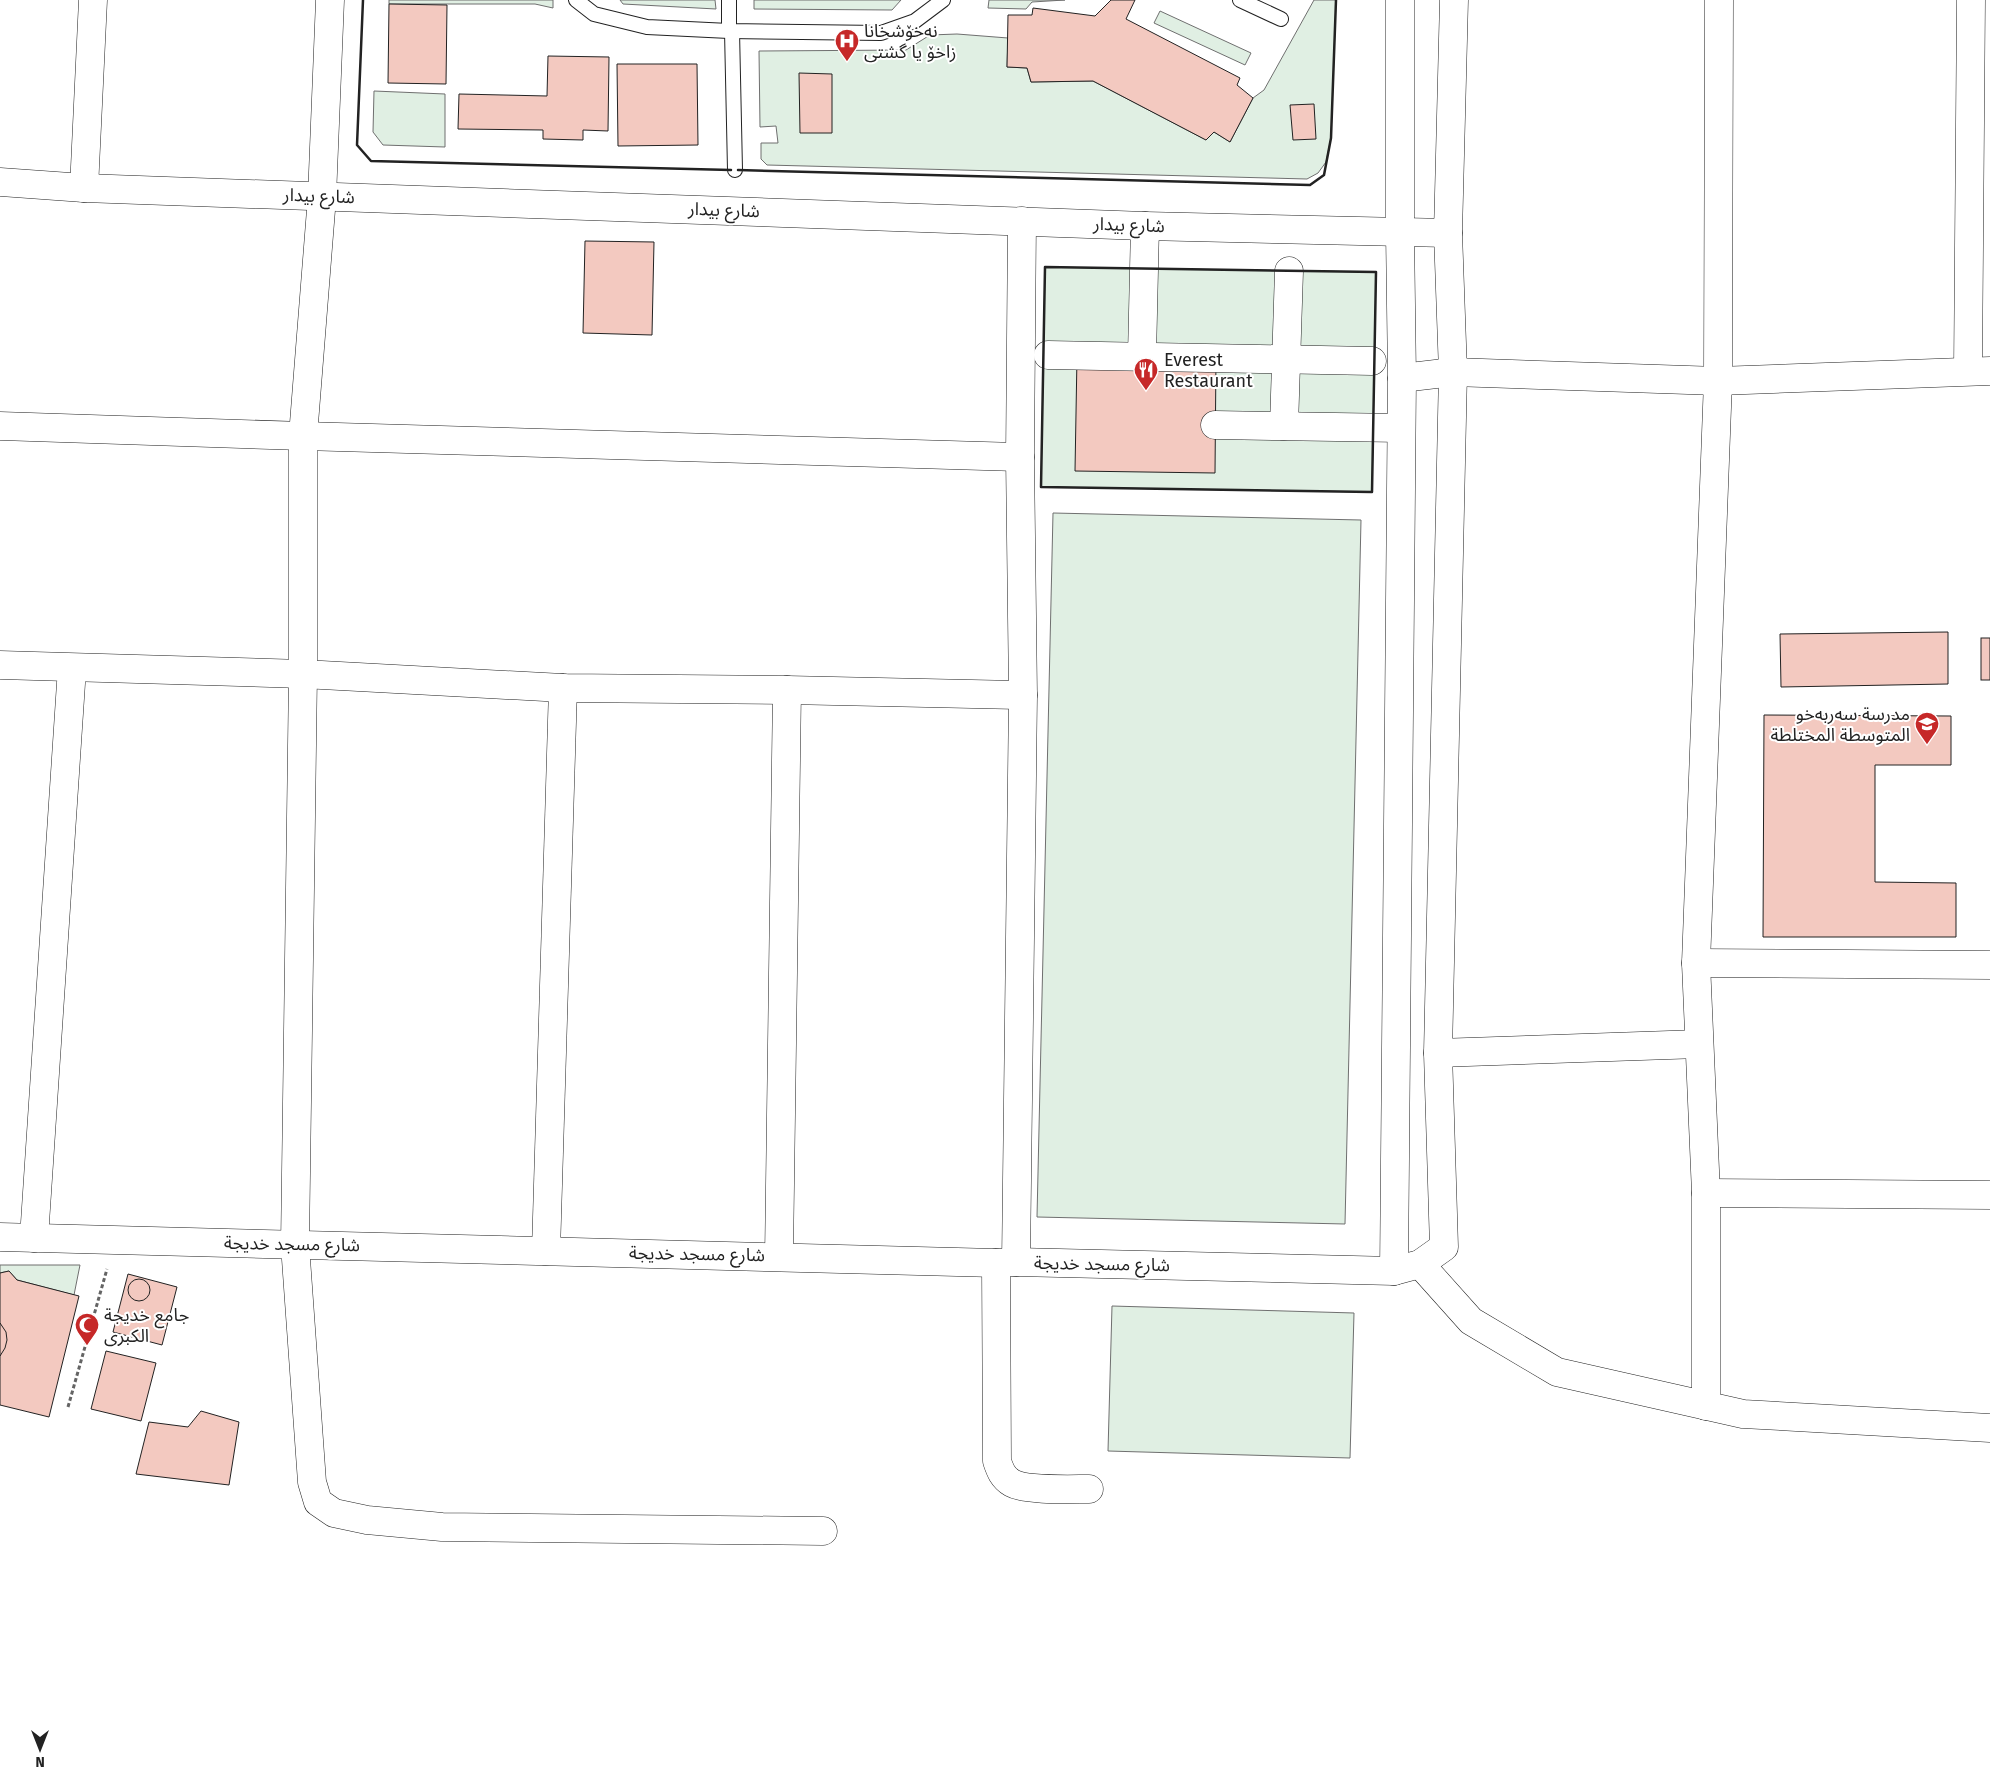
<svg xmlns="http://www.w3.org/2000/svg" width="1990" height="1789" font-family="'Fira Sans','Noto Sans Arabic',sans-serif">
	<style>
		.green { fill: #e0efe3; stroke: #6f6f6f }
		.building { fill: #f3c9c0; stroke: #222 }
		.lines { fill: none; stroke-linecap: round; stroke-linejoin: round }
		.lane-casing { stroke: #222; stroke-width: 16 }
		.street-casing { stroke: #222; stroke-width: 29 }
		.secondary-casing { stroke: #222; stroke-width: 29 }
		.path { stroke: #646464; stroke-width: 3; stroke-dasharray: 4 2.5; stroke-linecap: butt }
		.lane { stroke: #fff; stroke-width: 14 }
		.street { stroke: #fff; stroke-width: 28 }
		.secondary { stroke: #fff; stroke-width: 28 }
		.wall { stroke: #222; stroke-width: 2.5 }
		.labels { text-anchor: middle; stroke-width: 4; stroke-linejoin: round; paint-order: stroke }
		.poi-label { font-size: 18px; fill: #222; stroke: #fff; text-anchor: start }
		.street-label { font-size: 18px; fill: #222; stroke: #fff }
	</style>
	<rect width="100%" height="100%" fill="#fff"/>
	<g class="green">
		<polygon points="389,0 553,0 553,8 535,4 389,4"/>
		<polygon points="620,0 715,0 716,9 623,4"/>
		<polygon points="754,0 901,0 892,10 754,9"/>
		<polygon points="989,0 1065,0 1032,2 1026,9 988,8"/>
		<polygon points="1314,0 1336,0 1331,138 1326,162 1318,173 1307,179 767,165 761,159 761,143 778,143 776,126 760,127 759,51 906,50 930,35 957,34 1008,38 1007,67 1027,68 1031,82 1093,81 1206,140 1214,132 1230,142 1253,98 1264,90"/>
		<polygon points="1160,11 1251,53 1245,65 1154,23"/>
		<polygon points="374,91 445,94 445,147 383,145 373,132"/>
		<polygon points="1045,267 1376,272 1372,492 1041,487"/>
		<polygon points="1053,513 1361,520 1345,1224 1037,1217"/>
		<polygon points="0,1265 80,1265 74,1295 17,1280 9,1271 0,1273"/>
		<polygon points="1112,1306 1354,1313 1350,1458 1108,1451"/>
	</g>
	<g class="building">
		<polygon points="1111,0 1135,0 1126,19 1240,78 1237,85 1253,98 1230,142 1214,132 1206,140 1093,81 1031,82 1027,68 1007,67 1008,15 1032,15 1033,8 1095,16"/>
		<polygon points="389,4 447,5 446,84 388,83"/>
		<polygon points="548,56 609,57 608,131 583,130 583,140 543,139 543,130 458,129 459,94 547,96"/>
		<polygon points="617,64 697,64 698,145 618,146"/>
		<polygon points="799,73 832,74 832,133 800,133"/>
		<polygon points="1314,104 1316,139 1293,140 1290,105"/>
		<polygon points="585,241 654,242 652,335 583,333"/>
		<polygon points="1077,356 1216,357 1215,473 1075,471"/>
		<polygon points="1948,632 1948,684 1781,687 1780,634"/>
		<rect x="1981" y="638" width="9" height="42"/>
		<polygon points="1764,715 1951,716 1951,765 1875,765 1875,882 1956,883 1956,937 1763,937"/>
		<polygon points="9,1271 17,1280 79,1296 49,1417 0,1405 0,1273"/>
		<polygon points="128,1274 177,1287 162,1345 113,1332"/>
		<circle cx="139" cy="1290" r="11"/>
		<polygon points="0,1323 6,1332 7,1340 5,1348 0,1356"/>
		<polygon points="106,1351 156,1363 141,1421 91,1409"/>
		<polygon points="201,1411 239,1422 229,1485 136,1474 149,1422 188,1427"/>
	</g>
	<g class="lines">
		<defs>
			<g id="lane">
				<polyline points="576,0 594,14 647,27 729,31 881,33 915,21 943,0"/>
				<polyline points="1240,0 1281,19"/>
				<polyline points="729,31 729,0"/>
				<polyline points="732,31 735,170"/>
			</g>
			<g id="street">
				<polyline points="330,0 322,197 303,436 303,674 295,1245 312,1482 318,1502 334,1513 367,1520 442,1527 823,1531"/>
				<polyline points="84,188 93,0"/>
				<polyline points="1048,355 1372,361"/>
				<polyline points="1142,356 1145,226"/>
				<polyline points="1968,371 1971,0"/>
				<polyline points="1402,378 1453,372 1718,381 1990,371"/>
				<polyline points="1215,425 1401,428"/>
				<polyline points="0,426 303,436 1020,457"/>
				<polyline points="1284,426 1289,271"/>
				<polyline points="0,665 303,674 563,688 787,690 1023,695"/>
				<polyline points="1696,963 1990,965"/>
				<polyline points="1438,1053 1699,1044"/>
				<polyline points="1706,1193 1990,1195"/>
				<polyline points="0,1237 996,1263 1016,1262 1394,1271 1420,1264 1444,1247 1438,1053 1453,372 1448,233"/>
				<polyline points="34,1238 72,668"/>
				<polyline points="546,1251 563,688"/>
				<polyline points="779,1256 787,690"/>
				<polyline points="1016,1262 1023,695 1020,457 1022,221"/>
				<path d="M996,1263L997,1461C1000,1470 1003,1478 1012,1483C1026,1491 1071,1489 1089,1489"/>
				<polyline points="1420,1264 1471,1321 1557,1372 1743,1414 1990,1428"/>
				<polyline points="1394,1271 1402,378 1400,232"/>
				<polyline points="1706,1406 1706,1193 1696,963 1718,381 1719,0"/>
			</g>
			<g id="secondary">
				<polyline points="0,182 84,188 1145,226 1448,233 1454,0"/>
				<polyline points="1400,232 1400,0"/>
			</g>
		</defs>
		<use href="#lane" class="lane-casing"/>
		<use href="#street" class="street-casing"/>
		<use href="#secondary" class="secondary-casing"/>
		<polyline class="path" points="68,1407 107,1269"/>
		<use href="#lane" class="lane"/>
		<use href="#street" class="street"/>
		<use href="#secondary" class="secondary"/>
		<g class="wall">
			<polyline points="363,0 357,145 371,161 731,170"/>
			<polyline points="738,170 1310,185 1324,175 1331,138 1336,0"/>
			<polygon points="1045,267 1376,272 1372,492 1041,487"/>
		</g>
	</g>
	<defs>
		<symbol id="hospital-pin" viewBox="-11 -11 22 30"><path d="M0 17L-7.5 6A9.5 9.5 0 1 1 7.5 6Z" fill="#c62828" stroke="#fff"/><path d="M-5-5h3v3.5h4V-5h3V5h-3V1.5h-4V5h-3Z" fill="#fff"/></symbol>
		<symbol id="restaurant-pin" viewBox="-11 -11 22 30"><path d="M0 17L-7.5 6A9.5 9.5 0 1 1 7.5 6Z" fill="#c62828" stroke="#fff"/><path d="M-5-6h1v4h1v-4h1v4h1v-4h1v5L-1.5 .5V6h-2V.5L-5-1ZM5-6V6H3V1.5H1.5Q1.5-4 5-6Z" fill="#fff"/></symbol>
		<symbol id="school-pin" viewBox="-11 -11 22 30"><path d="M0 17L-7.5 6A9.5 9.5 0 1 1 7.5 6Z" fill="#c62828" stroke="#fff"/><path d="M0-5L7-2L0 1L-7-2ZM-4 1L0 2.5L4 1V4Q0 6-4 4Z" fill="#fff"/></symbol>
		<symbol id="mosque-pin" viewBox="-11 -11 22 30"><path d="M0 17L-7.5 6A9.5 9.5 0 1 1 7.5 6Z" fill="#c62828" stroke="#fff"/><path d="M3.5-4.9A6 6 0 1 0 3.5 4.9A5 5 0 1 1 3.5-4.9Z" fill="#fff"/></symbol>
	</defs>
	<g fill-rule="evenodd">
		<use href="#hospital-pin" x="833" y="27" width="28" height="38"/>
		<use href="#restaurant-pin" x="1132" y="356" width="28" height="38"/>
		<use href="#school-pin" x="1913" y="710" width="28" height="38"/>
		<use href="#mosque-pin" x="73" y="1311" width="28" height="38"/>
	</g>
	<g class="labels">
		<g class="poi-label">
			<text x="864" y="37">نەخۆشخانا<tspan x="864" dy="21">زاخۆ یا گشتی</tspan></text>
			<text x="1164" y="366">Everest<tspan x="1164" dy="21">Restaurant</tspan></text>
			<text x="1910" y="720" text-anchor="end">مدرسة سەربەخو<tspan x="1910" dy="21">المتوسطة المختلطة</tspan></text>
			<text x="104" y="1321">جامع خديجة<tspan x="104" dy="21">الكبرى</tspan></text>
		</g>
		<g class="street-label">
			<text transform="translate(319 196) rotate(2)" y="6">شارع بيدار</text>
			<text transform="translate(724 210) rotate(2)" y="6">شارع بيدار</text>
			<text transform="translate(1129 225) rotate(2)" y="6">شارع بيدار</text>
			<text transform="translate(292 1244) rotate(1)" y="6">شارع مسجد خديجة</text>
			<text transform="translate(697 1254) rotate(1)" y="6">شارع مسجد خديجة</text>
			<text transform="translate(1102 1264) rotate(1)" y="6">شارع مسجد خديجة</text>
		</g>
	</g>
	<g transform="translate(40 1749) rotate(180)" stroke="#ffffff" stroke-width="4" paint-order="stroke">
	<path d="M0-4L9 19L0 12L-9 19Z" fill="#222222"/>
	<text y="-8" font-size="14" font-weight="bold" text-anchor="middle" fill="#222222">N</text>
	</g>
</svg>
